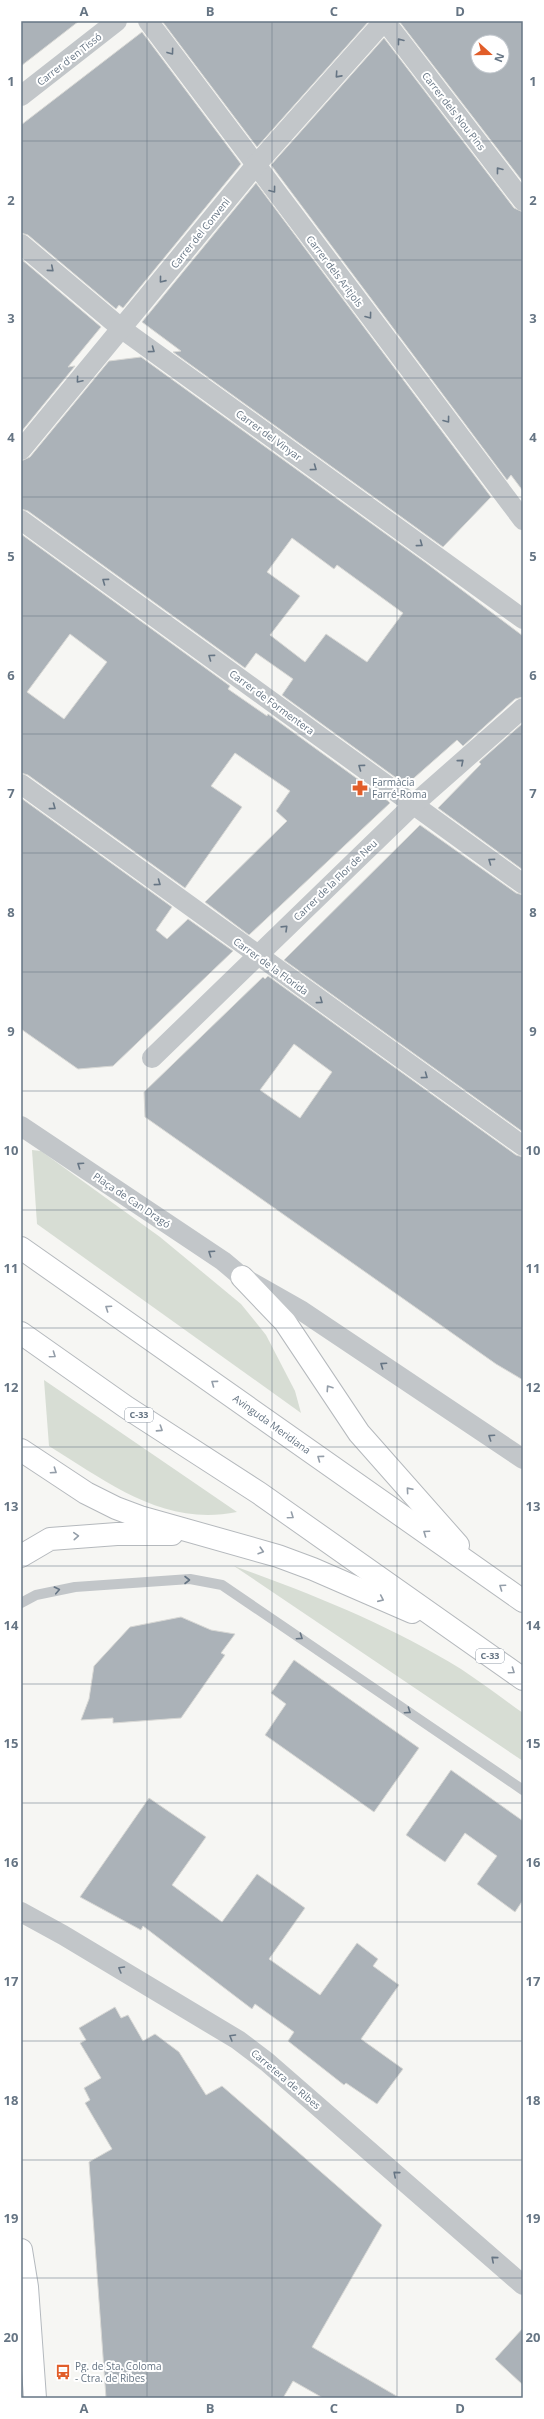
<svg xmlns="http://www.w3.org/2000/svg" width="544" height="2419" font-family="'Open Sans',sans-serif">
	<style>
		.green { fill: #d7ddd4 }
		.building { fill: #abb2b8; stroke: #d8d8d5; fill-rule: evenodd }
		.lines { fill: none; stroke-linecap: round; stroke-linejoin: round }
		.secondary-casing { stroke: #b4b9be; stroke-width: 24 }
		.primary-casing { stroke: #b5b9bd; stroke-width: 24 }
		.lane { stroke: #c2c6c9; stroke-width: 10 }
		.street { stroke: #c2c6c9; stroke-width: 20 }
		.secondary { stroke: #fff; stroke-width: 22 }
		.primary { stroke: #fff; stroke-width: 22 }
		.oneway { stroke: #667584 }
		.oneway2 { stroke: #949ea9 }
		.grid { fill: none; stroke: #667584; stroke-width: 1; stroke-opacity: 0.55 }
		.labels { text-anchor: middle; stroke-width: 4; stroke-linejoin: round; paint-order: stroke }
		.shield { fill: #fff; stroke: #949ea9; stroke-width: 1 }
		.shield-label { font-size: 9px; font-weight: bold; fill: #667584 }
		.street-label { font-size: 10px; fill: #667584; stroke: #fff }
		.poi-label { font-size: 10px; fill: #667584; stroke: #fff; text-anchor: start }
		.neatline { fill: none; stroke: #667584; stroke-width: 1.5 }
		.grid-label { font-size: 13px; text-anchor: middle; font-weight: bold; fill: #667584 }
	</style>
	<rect width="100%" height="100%" fill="#f6f6f3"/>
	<g class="green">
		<polygon points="32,1150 41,1151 160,1237 241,1304 266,1335 295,1391 301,1413 37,1224"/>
		<path d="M44,1380L237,1512C163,1527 108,1482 49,1446Z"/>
		<path d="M234,1566C312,1594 390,1625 461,1669C482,1683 502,1698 523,1713V1761Z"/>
	</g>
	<g class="building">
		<polygon points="21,21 79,21 21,66"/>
		<polygon points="162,21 369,21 257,147"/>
		<path d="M399,21H523V182ZM478,42H502V66H478Z"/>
		<polygon points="142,32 241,164 123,308 119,305 116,309 28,235 21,233 21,125"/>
		<polygon points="384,38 514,208 523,212 523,491 511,475 507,480 271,165"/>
		<polygon points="256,183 491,497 443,547 173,352 181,351 142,322"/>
		<polygon points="21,259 101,327 68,367 75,366 21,432"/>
		<path d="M141,357L426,563L523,636V697L515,699L463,746L457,740L406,785L282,695L293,679L256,653L245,668L28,511L21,509V461L30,457L109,361ZM292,538L334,569L337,565L403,613L367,662L326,634L305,662L270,635L300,596L267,572Z"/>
		<path d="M21,534L230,686L228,689L267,716L268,714L388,801L390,803L249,935L205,902L287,821L276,811L290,791L235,753L211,786L242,807L185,888L28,775L21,773ZM70,634L107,662L64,719L27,692Z"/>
		<polygon points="523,723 523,870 438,808 481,764 479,762"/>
		<polygon points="21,798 172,907 156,930 167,939 188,919 233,951 113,1066 78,1069 21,1029"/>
		<polygon points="420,825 516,893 523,895 523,1132 284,960"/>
		<path d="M268,976L516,1155L523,1157V1380L496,1364L145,1117L144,1092L263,977L265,979ZM294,1044L332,1072L300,1118L260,1090Z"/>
		<polygon points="181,1617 211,1630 235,1634 221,1653 225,1655 181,1718 113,1723 113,1718 81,1720 89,1699 94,1666 130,1627"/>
		<polygon points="294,1660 419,1748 374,1812 265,1735 286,1704 271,1693"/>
		<polygon points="451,1770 523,1821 523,1900 515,1912 477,1884 497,1856 465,1833 445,1862 406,1835"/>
		<polygon points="149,1798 206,1837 172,1885 222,1922 257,1874 305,1908 269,1959 320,1995 357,1943 378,1959 373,1966 399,1985 361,2039 403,2069 377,2104 346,2083 344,2085 288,2041 294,2032 255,2004 252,2009 143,1926 141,1930 80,1897"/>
		<polygon points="115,2007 121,2018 128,2015 143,2041 155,2034 179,2052 206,2095 222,2086 382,2225 312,2347 400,2398 323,2398 293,2381 283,2398 106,2398 89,2162 112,2149 85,2103 90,2100 84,2088 101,2078 80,2043 86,2040 79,2028"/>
		<polygon points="523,2328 523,2385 495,2359"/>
	</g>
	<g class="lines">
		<defs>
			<polyline id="secondary" points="21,2250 27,2287 35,2398"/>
			<g id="primary">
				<polyline points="21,1248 523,1601"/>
				<polyline points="242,1277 285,1322 359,1433 458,1545"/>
				<polyline points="21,1333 126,1407 259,1493 523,1679"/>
				<polyline points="21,1450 86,1493 116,1508 140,1517 278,1556 313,1569 412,1612"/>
				<polyline points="21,1556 50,1539 117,1534 172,1534"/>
			</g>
		</defs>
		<use href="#secondary" class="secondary-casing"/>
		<use href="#primary" class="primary-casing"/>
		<polyline class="lane" points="21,1603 36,1595 75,1587 190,1579 222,1585 523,1790"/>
		<g class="street">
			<polyline points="148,21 523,520"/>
			<polyline points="385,21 523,201"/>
			<polyline points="21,96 117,21"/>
			<polyline points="21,244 122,329 523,619"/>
			<polyline points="21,450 255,166 384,21"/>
			<polyline points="21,520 523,884"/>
			<polyline points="21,784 523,1146"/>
			<polyline points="152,1058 413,805 523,708"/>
			<polyline points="21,1126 223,1261 242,1277 302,1311 523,1459"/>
			<polyline points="21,1912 63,1935 238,2040 267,2062 523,2285"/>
		</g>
		<use href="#secondary" class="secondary"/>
		<use href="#primary" class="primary"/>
	</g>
	<defs><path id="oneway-chevron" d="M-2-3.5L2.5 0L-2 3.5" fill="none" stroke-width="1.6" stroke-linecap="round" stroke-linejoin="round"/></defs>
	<g class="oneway">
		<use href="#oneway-chevron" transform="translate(400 41) rotate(-128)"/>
		<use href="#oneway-chevron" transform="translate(171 52) rotate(54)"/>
		<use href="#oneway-chevron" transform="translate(338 75) rotate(132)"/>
		<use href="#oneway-chevron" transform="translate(499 170) rotate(-128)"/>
		<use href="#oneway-chevron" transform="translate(273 190) rotate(53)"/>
		<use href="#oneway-chevron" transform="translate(51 269) rotate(40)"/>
		<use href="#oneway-chevron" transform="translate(162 280) rotate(129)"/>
		<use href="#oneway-chevron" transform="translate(369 316) rotate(53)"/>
		<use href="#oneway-chevron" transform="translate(152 350) rotate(36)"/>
		<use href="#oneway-chevron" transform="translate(79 380) rotate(130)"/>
		<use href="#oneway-chevron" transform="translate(447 420) rotate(53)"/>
		<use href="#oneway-chevron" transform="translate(314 468) rotate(36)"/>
		<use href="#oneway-chevron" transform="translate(420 544) rotate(36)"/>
		<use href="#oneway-chevron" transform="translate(105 581) rotate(-144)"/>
		<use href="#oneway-chevron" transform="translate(211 657) rotate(-144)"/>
		<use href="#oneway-chevron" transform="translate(461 762) rotate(-41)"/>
		<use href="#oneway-chevron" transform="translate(361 767) rotate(-144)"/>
		<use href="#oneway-chevron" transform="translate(53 807) rotate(36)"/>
		<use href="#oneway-chevron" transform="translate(491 861) rotate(-144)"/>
		<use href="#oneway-chevron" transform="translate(158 883) rotate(36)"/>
		<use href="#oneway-chevron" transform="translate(285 928) rotate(-44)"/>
		<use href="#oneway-chevron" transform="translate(320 1001) rotate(36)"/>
		<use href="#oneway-chevron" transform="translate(425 1076) rotate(36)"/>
		<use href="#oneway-chevron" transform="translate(80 1165) rotate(-146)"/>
		<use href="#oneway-chevron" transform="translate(211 1253) rotate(-146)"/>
		<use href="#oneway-chevron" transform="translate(383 1365) rotate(-146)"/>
		<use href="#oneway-chevron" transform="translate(491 1437) rotate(-146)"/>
		<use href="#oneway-chevron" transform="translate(187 1580)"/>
		<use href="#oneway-chevron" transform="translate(57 1590) rotate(-12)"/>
		<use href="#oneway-chevron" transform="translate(300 1637) rotate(34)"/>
		<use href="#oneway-chevron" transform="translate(408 1711) rotate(34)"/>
		<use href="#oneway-chevron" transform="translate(121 1969) rotate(-149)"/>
		<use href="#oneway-chevron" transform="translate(232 2037) rotate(-149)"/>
		<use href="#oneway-chevron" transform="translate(396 2174) rotate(-139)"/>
		<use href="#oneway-chevron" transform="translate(494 2259) rotate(-139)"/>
	</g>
	<g class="oneway2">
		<use href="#oneway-chevron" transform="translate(108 1308) rotate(-146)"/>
		<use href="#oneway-chevron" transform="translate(53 1355) rotate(35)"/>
		<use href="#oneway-chevron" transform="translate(214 1383) rotate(-144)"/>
		<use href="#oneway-chevron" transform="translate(329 1388) rotate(-124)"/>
		<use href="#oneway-chevron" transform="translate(160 1429) rotate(33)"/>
		<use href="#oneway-chevron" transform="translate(320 1458) rotate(-144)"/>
		<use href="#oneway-chevron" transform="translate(54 1471) rotate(34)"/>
		<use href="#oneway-chevron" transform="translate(409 1490) rotate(-131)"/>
		<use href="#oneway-chevron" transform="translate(291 1516) rotate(35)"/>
		<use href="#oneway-chevron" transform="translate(426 1533) rotate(-145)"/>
		<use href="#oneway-chevron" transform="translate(76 1536) rotate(-4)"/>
		<use href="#oneway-chevron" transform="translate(261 1551) rotate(17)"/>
		<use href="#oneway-chevron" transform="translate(502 1587) rotate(-145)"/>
		<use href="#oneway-chevron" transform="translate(381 1599) rotate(24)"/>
		<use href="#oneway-chevron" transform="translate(512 1671) rotate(35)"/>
	</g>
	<path class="grid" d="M147,21V2398M272,21V2398M397,21V2398M21,141H523M21,260H523M21,378H523M21,497H523M21,616H523M21,734H523M21,853H523M21,972H523M21,1091H523M21,1210H523M21,1328H523M21,1447H523M21,1566H523M21,1684H523M21,1803H523M21,1922H523M21,2041H523M21,2160H523M21,2278H523"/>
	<defs>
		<symbol id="pharmacy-bare" viewBox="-9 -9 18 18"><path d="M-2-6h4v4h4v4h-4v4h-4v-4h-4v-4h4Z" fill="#e15d29" stroke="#fff" stroke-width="2.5" paint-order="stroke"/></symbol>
		<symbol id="bus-bare" viewBox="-9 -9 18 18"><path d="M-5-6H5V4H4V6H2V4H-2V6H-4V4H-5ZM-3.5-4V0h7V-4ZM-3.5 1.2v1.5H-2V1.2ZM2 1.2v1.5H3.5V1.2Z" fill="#e15d29" stroke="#fff" stroke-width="2.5" paint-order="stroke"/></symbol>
	</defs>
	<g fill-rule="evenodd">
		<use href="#pharmacy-bare" x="349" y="777" width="22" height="22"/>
		<use href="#bus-bare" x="52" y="2361" width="22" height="22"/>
	</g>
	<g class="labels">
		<g class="shield">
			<rect x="125" y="1408" width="28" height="14" rx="3"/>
			<rect x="476" y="1649" width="28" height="14" rx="3"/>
		</g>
		<g class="shield-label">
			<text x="139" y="1418">C-33</text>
			<text x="490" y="1659">C-33</text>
		</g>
		<g class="street-label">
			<text transform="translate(69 59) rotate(-38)" y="4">Carrer d'en Tissó</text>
			<text transform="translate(454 111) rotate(52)" y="4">Carrer dels Nou Pins</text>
			<text transform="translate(200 233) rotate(-51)" y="4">Carrer del Conveni</text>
			<text transform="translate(335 271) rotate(53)" y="4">Carrer dels Aritjols</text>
			<text transform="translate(269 435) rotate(36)" y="4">Carrer del Vinyar</text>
			<text transform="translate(272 702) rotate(36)" y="4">Carrer de Formentera</text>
			<text transform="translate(335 880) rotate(-44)" y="4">Carrer de la Flor de Neu</text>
			<text transform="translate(271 966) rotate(36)" y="4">Carrer de la Florida</text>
			<text transform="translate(132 1200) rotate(34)" y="4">Plaça de Can Dragó</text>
			<text transform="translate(272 1424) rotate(36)" y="4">Avinguda Meridiana</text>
			<text transform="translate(286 2079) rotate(40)" y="4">Carretera de Ribes</text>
		</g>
		<g class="poi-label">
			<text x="372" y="786">Farmàcia<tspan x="372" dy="12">Farré-Roma</tspan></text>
			<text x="75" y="2370">Pg. de Sta. Coloma<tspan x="75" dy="12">- Ctra. de Ribes</tspan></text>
		</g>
	</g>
	<rect width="544" height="2419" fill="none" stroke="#ffffff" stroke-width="44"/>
	<g transform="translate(490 54) rotate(111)"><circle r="19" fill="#ffffff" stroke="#c2c8ce"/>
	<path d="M0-3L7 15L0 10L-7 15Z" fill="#e15d29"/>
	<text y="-6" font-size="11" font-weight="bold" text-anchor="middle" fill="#667584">N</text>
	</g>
	<rect x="22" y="22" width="500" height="2375" class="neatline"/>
	<g class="grid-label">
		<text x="84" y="16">A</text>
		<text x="210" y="16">B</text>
		<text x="334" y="16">C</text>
		<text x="460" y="16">D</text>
		<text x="11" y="86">1</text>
		<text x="533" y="86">1</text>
		<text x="11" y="205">2</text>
		<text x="533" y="205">2</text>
		<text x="11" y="323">3</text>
		<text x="533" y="323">3</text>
		<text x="11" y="442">4</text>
		<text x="533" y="442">4</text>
		<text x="11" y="561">5</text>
		<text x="533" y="561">5</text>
		<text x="11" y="680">6</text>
		<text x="533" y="680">6</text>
		<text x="11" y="798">7</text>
		<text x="533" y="798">7</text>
		<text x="11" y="917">8</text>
		<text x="533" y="917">8</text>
		<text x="11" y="1036">9</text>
		<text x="533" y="1036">9</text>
		<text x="11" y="1155">10</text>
		<text x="533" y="1155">10</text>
		<text x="11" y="1273">11</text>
		<text x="533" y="1273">11</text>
		<text x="11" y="1392">12</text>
		<text x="533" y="1392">12</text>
		<text x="11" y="1511">13</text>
		<text x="533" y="1511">13</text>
		<text x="11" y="1630">14</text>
		<text x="533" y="1630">14</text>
		<text x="11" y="1748">15</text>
		<text x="533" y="1748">15</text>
		<text x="11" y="1867">16</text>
		<text x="533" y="1867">16</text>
		<text x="11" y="1986">17</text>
		<text x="533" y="1986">17</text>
		<text x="11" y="2105">18</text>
		<text x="533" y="2105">18</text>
		<text x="11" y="2223">19</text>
		<text x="533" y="2223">19</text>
		<text x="11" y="2342">20</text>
		<text x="533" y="2342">20</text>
		<text x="84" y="2413">A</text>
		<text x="210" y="2413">B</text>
		<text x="334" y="2413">C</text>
		<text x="460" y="2413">D</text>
	</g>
</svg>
